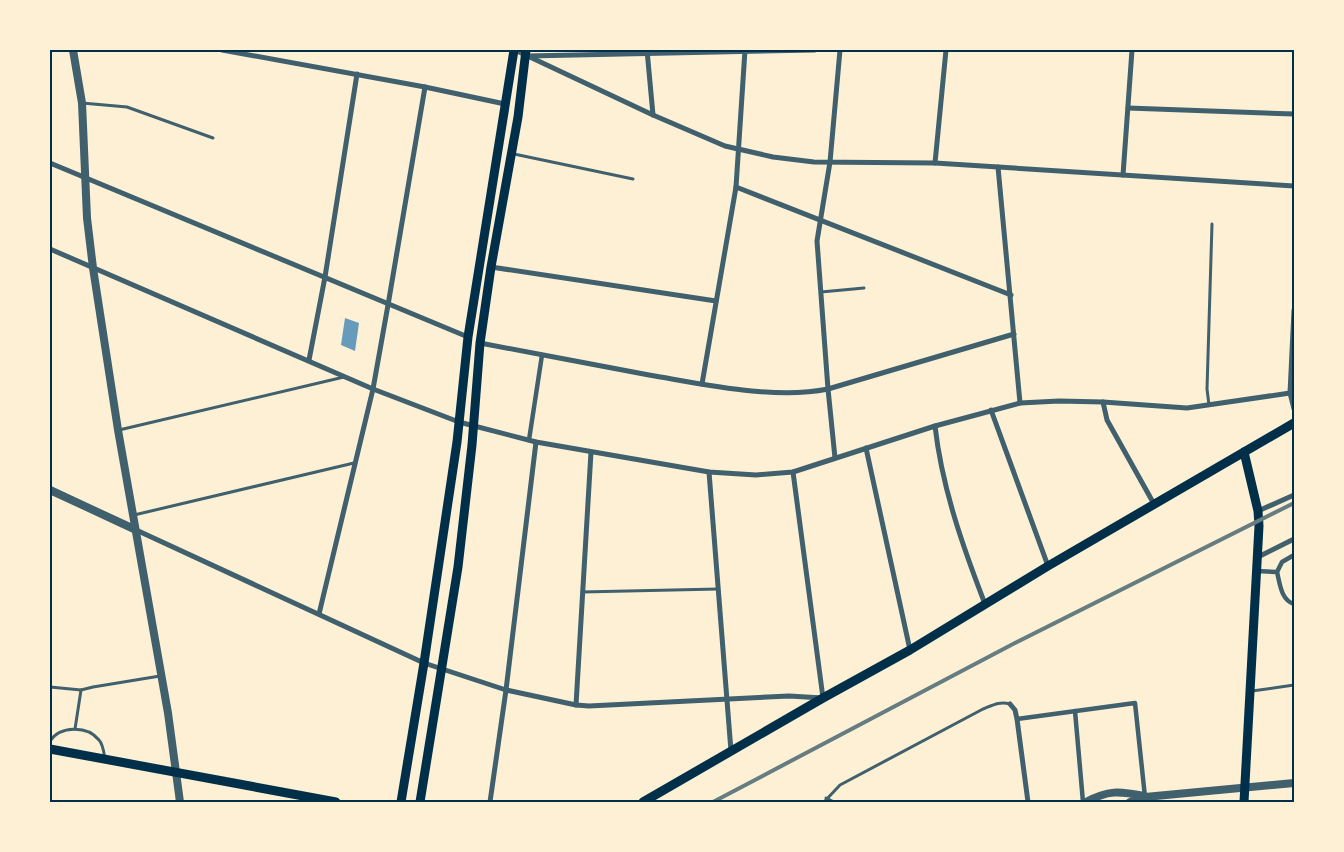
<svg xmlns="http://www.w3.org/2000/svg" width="1344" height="852" font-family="Manrope,sans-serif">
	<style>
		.water { fill: #669bbc }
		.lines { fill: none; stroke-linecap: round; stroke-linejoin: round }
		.service { stroke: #3f606c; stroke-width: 3 }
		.pedestrian { stroke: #3f606c; stroke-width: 4.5 }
		.minor { stroke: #3f606c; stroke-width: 5 }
		.tertiary { stroke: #3f606c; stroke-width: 8 }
		.secondary { stroke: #003049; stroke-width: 9 }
		.primary { stroke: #003049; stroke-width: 9 }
		.rail { stroke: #657d81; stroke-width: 4 }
		.neatline { fill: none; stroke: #003049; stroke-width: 2 }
	</style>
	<rect width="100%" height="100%" fill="#fdf0d5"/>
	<polygon class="water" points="345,318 359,323 355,351 341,345"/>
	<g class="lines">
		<g class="service">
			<polyline points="82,103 127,107 213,138"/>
			<polyline points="514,154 633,179"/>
			<polyline points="821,292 864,288"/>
			<polyline points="1209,405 1207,389 1212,224"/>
			<polyline points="119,430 344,377"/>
			<polyline points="134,515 354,463"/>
			<polyline points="582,592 718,589"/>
			<polyline points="50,687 81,690 93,687 160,676"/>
			<polyline points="1252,691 1294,685"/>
			<polyline points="75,729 81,690"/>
			<path d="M50,741C60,726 87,725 99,740C103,744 104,753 105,759"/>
			<polyline points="826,798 834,802"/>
			<path d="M824,802L840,785L983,709C993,705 1000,701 1010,704"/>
		</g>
		<g class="pedestrian">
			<polyline points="529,440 542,355"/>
			<path d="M1257,571L1277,572C1280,584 1281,600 1294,604"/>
			<polyline points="1277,572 1282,562 1294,555"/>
			<polyline points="1075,711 1083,802"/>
			<polyline points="1017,719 1135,703 1145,797"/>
		</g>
		<g class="minor">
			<polyline points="222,50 425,87 505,104"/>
			<polyline points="515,50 653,115 725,146 773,157 814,162 935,163 1294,186"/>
			<polyline points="647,50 653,115"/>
			<polyline points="528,56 815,50"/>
			<polyline points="1128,108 1294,114"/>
			<polyline points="50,163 468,337"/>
			<polyline points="935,163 946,50"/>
			<polyline points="998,167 1020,403"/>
			<polyline points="1123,175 1132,50"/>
			<polyline points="736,187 1011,295"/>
			<polyline points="50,249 373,389 459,422 536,442 709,472 756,475 793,472 935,426 1020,403 1059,401 1103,402 1187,408 1290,393"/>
			<polyline points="491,267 716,301"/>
			<polyline points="1294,310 1290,393 1294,409"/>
			<path d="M480,343C536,354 593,364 649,375C703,384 774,400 828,389L1014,334"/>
			<polyline points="309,360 325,277 357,74"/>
			<polyline points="702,384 736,187 745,50"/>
			<polyline points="1103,402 1107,420 1154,504"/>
			<polyline points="991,410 1048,566"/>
			<path d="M935,426C942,488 963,547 985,604"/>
			<polyline points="866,448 910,650"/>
			<polyline points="835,458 828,389 817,241 830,162 840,50"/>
			<polyline points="709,472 731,751"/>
			<polyline points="1258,511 1294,495"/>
			<polyline points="134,529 424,663 506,690 576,705 589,706 789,696 823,698 793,472"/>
			<polyline points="1258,557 1294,539"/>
			<polyline points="319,614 373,389 388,305 425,87"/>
			<polyline points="1010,704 1015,710 1017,719 1028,802"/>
			<polyline points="576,705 591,452"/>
			<polyline points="490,802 506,690 536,442"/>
		</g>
		<g class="tertiary">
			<polyline points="73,50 82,103 87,218 93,268 118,430 168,713 180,802"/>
			<polyline points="50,490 134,529"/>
			<path d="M1086,802C1108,790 1119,791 1144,796"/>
			<polyline points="1130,802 1145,797 1294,783"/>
		</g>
		<g class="secondary">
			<polyline points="1244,452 1258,511 1259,526 1244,802"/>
			<polyline points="50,749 336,802"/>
			<polyline points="643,802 823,698 910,650 1048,566 1294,423"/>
		</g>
		<g class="primary">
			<polyline points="401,802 424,663 457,442 468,337 514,50"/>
			<polyline points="420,802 458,567 472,445 480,343 491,267 518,117 526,50"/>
		</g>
		<polyline class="rail" points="713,802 1013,644 1294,503"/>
	</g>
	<rect width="1344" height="852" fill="none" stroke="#fdf0d5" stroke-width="102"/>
	<rect x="51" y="51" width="1242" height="750" class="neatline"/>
</svg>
